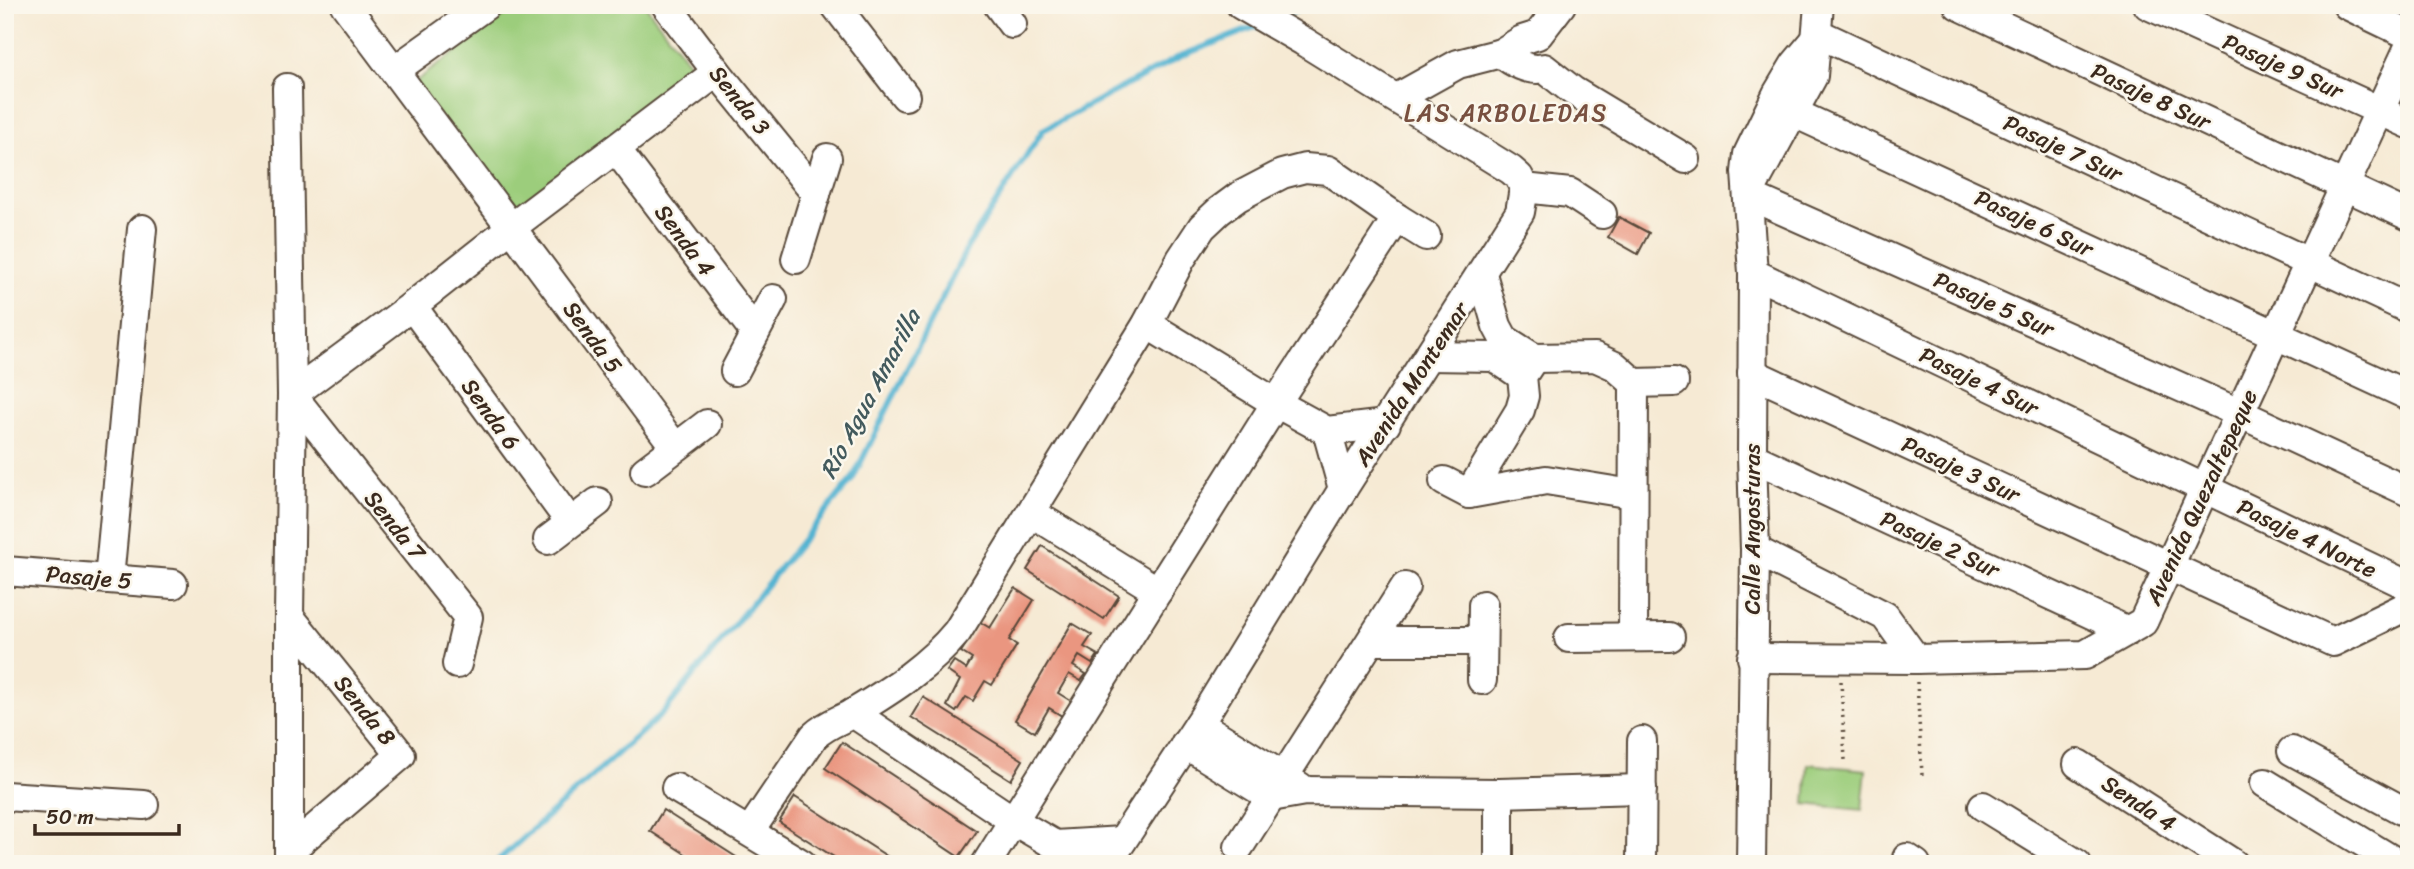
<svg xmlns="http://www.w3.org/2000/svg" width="2414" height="869" font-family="Sriracha,sans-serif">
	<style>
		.green { fill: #9ccd7c; stroke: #6c7c4d; stroke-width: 2 }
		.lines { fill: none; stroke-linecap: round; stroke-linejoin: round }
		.stream { stroke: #52b3d1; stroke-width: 6 }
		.building { fill: #ea9680 }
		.minor-casing { stroke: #574739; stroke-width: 32 }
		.path { stroke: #574739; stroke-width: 3.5; stroke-dasharray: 2 5; stroke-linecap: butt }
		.minor { stroke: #fff; stroke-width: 28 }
		.labels { text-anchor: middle; stroke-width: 5; stroke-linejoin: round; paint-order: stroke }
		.street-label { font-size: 23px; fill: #3b2a1e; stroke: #fbf7ec }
		.neighbourhood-label { font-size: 24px; letter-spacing: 2px; fill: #785040; stroke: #fbf7ec }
		.water-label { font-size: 24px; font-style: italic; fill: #435a5d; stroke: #fbf7ec }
	</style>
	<rect width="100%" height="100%" fill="#fbf7ec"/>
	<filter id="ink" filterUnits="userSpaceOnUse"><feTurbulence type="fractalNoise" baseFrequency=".0143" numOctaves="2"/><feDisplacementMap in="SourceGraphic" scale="14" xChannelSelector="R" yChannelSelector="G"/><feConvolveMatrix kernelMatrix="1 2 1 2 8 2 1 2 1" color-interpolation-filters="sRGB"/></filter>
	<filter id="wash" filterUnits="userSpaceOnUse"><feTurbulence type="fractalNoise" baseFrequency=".00686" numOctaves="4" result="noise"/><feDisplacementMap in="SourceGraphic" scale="28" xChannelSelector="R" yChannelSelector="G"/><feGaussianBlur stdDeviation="1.57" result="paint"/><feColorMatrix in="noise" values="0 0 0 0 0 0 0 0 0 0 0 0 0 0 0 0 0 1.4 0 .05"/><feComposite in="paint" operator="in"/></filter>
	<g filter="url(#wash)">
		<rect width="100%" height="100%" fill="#f6ead4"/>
		<g class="green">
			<polygon points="519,5 645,5 696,72 511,218 412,84"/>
			<polygon points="1808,764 1866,770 1862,810 1805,804"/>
		</g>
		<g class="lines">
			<g class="stream">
				<polyline points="1280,17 1310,5"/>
				<polyline points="494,864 663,713 853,478 968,246 1043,130 1183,55 1260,25"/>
			</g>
		</g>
		<g id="blocks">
			<g class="building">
				<polygon points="1619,217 1649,233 1638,254 1608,237"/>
				<polygon points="1042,546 1119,596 1104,619 1027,570"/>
				<polygon points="1015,588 1034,600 1009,640 1017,645 992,685 985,681 973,701 966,697 956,712 947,706 960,680 947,671 954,661 966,669 972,659 961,652 980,622 990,628"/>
				<polygon points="1072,623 1092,635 1084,647 1098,655 1092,664 1079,656 1073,666 1086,674 1081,681 1069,674 1058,693 1071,701 1062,716 1049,708 1035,732 1015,720"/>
				<polygon points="923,697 1023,760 1011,780 911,717"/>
				<polygon points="842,742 977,831 959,857 825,768"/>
				<polygon points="795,797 899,864 845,864 779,822"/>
				<polygon points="663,810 747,864 701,864 650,831"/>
			</g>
		</g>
	</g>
	<g filter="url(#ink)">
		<use href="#blocks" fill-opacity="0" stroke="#574739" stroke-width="2"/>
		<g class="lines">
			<defs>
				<g id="minor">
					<polyline points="345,5 675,447"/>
					<polyline points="666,5 717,72 816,194"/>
					<polyline points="835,5 905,96"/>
					<polyline points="998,5 1012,24"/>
					<polyline points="1958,5 2409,216"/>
					<polyline points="2148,5 2409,124"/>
					<polyline points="2347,5 2409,35"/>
					<polyline points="1817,33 2409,309"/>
					<path d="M1501,53C1512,62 1529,72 1544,68L1573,91L1686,159"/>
					<polyline points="395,70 486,5"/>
					<polyline points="287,88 292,395 289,616 289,864"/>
					<polyline points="1397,98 1458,64 1501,53 1522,40 1538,35 1561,5"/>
					<polyline points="1792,112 2409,396"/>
					<polyline points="616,149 755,332"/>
					<polyline points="1524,188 1570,193 1602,214"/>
					<polyline points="1749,193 1813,76 1819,5"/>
					<polyline points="1748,195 2239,413 2409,492"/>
					<polyline points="796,259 827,158"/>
					<polyline points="1753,273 2409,586"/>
					<polyline points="1482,274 1497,326 1504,339 1534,358 1595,357 1615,366 1634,383 1633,637"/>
					<polyline points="412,306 570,522"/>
					<polyline points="1147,324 1276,403 1327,431 1386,424"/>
					<polyline points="1429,356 1494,357 1522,376"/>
					<polyline points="735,371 773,299"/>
					<polyline points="1752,373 2333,642 2409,605"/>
					<polyline points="1634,383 1674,382"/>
					<polyline points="1327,431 1343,489"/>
					<polyline points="1752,457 2128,631"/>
					<polyline points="645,471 707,424"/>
					<polyline points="1444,481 1469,494 1546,480 1632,494"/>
					<polyline points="1469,494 1520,410 1524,396 1522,376 1534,358"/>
					<polyline points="1032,513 1158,591"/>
					<polyline points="548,540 598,502"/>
					<polyline points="1755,550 1885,616 1916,659"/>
					<polyline points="5,571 173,584"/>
					<polyline points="109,579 142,229"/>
					<polyline points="289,616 401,755 289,851"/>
					<polyline points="1569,638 1670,637"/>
					<polyline points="1372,641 1481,641"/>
					<polyline points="1752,658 1916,659 2085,655 2143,622 2409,47"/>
					<polyline points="457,664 468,617 292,395 412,306 512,227 717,72"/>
					<polyline points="1482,680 1483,605"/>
					<polyline points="853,713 1014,821 1055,845 1122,841"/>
					<polyline points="1199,724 1300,787"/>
					<polyline points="1185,744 1271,797 1305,791 1499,793 1642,789"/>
					<polyline points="2292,751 2409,814"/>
					<polyline points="2078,764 2234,864"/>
					<polyline points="2265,783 2399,864"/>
					<polyline points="676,788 802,864"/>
					<polyline points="1499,793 1499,864"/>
					<polyline points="5,796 144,805"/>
					<polyline points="1983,806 2077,864"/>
					<path d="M750,831L814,736C828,723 840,721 855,712C893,689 929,666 957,632L1147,324L1181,259L1202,227L1219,211L1238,197L1282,174L1305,168L1328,170L1397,218L1426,236"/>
					<polyline points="1239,847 1405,587"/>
					<polyline points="1907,858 1916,864"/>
					<polyline points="986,864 1276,403 1397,218"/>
					<polyline points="1107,864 1199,724 1343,489 1520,212 1524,188 1519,177 1511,170 1303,41 1241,5"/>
					<polyline points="1641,864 1642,741"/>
					<polyline points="1751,864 1755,550 1752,457 1753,273 1746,172 1748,154 1777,94 1795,64 1816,39"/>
				</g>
			</defs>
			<use href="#minor" class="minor-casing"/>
			<g class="path">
				<polyline points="1841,681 1845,760"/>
				<polyline points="1917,682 1922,775"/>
			</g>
			<use href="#minor" class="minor"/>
		</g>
	</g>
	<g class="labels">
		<g class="street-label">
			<text transform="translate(2283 66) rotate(24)" y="8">Pasaje 9 Sur</text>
			<text transform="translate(2151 96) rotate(25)" y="8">Pasaje 8 Sur</text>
			<text transform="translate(740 100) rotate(51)" y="8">Senda 3</text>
			<text transform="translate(2063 148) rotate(25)" y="8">Pasaje 7 Sur</text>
			<text transform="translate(2034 223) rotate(25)" y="8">Pasaje 6 Sur</text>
			<text transform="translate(685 240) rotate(53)" y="8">Senda 4</text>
			<text transform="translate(1994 304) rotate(24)" y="8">Pasaje 5 Sur</text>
			<text transform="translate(593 337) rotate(54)" y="8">Senda 5</text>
			<text transform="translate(1979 381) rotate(26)" y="8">Pasaje 4 Sur</text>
			<text transform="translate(1411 384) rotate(-57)" y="8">Avenida Montemar</text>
			<text transform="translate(491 414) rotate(54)" y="8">Senda 6</text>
			<text transform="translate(1961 469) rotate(25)" y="8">Pasaje 3 Sur</text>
			<text transform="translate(2201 497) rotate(-65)" y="8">Avenida Quezaltepeque</text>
			<text transform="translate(395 525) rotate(51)" y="8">Senda 7</text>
			<text transform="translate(1752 529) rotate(-90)" y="8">Calle Angosturas</text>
			<text transform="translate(2307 538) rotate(26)" y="8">Pasaje 4 Norte</text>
			<text transform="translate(1940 544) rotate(25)" y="8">Pasaje 2 Sur</text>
			<text transform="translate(89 577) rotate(5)" y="8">Pasaje 5</text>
			<text transform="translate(365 710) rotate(51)" y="8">Senda 8</text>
			<text transform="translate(2139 803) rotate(33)" y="8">Senda 4</text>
		</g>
		<g class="neighbourhood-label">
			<text x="1506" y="121">LAS ARBOLEDAS</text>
		</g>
		<g class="water-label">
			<text transform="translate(870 394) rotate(-62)" y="8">Río Agua Amarilla</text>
		</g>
	</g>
	<rect width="2414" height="869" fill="none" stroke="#fbf7ec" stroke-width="28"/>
	<path d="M35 824v10h144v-10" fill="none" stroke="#3b2a1e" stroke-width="3.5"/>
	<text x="46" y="824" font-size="21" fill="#3b2a1e" stroke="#fbf7ec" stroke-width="5" paint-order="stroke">50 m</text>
</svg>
